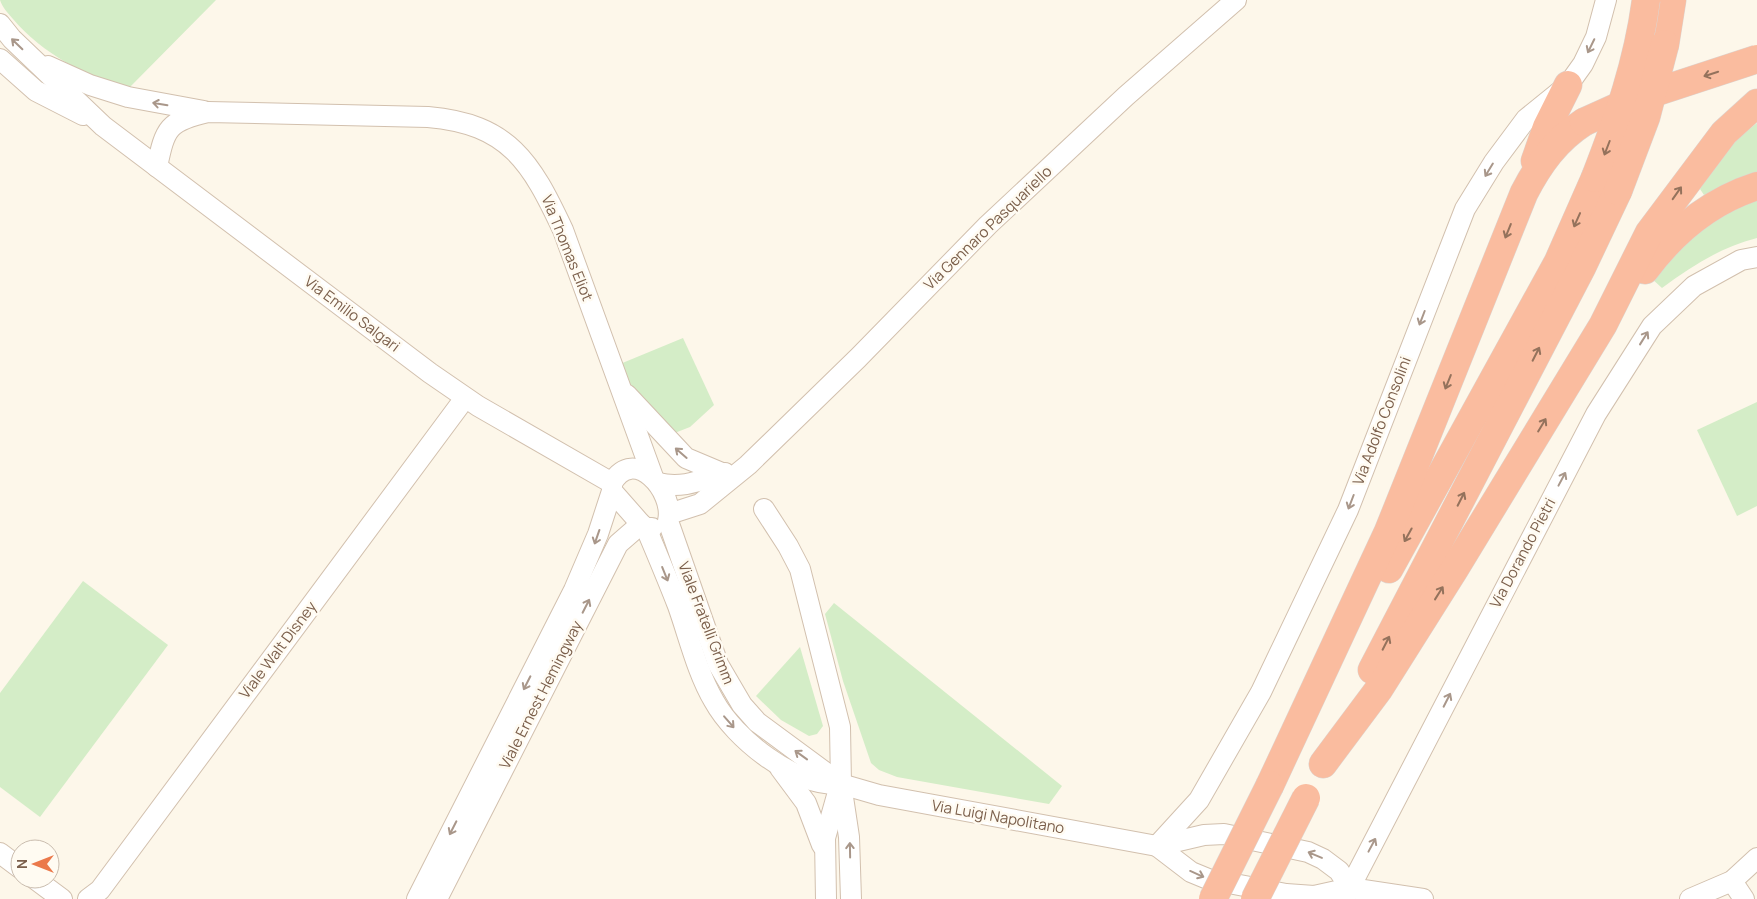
<svg xmlns="http://www.w3.org/2000/svg" width="1757" height="899" font-family="Manrope,sans-serif">
	<style>
		.green { fill: #d4edc7 }
		.lines { fill: none; stroke-linecap: round; stroke-linejoin: round }
		.minor-casing { stroke: #d2c0ae; stroke-width: 22 }
		.highway-casing { stroke: #ddd5d0; stroke-width: 29 }
		.minor { stroke: #fff; stroke-width: 20 }
		.highway { stroke: #fabc9f; stroke-width: 28 }
		.highway-bridge-casing { stroke: #ddd5d0; stroke-width: 29; stroke-linecap: butt }
		.highway-bridge { stroke: #fabc9f; stroke-width: 28 }
		.oneway { stroke: #a9978a }
		.oneway2 { stroke: #94725c }
		.labels { text-anchor: middle; stroke-width: 5; stroke-linejoin: round; paint-order: stroke }
		.street-label { font-size: 15px; fill: #7b5f4b; stroke: #fffbf2 }
	</style>
	<rect width="100%" height="100%" fill="#fdf7ea"/>
	<g class="green">
		<path d="M0,0H216L128,89C84,75 43,54 13,19C8,13 2,7 0,0Z"/>
		<path d="M1757,123V172L1704,195L1700,189C1715,164 1733,140 1757,123Z"/>
		<path d="M1757,197V238C1721,247 1692,266 1662,288L1650,277L1670,252L1721,215Z"/>
		<polygon points="683,338 714,405 690,427 667,436 634,409 620,364"/>
		<polygon points="1757,402 1757,506 1737,516 1697,430"/>
		<polygon points="83,581 168,645 40,817 0,787 0,693"/>
		<polygon points="834,603 1062,786 1049,804 897,777 879,770 871,763 843,681 825,614"/>
		<polygon points="800,647 823,726 817,734 809,736 781,720 756,696"/>
	</g>
	<g class="lines">
		<defs>
			<g id="minor">
				<polyline points="0,24 12,39 103,126 430,373 478,406 612,483"/>
				<polyline points="0,59 36,91 83,115"/>
				<polyline points="48,66 90,85 128,97 204,111"/>
				<path d="M157,167C165,128 168,121 208,112L428,117C509,124 531,162 563,230L653,477"/>
				<polyline points="627,395 686,458 724,474"/>
				<path d="M612,483C634,445 675,491 668,521L718,664L742,705L757,722L841,784L879,795L1157,846L1204,835L1224,834L1308,852L1323,859L1339,871L1350,888"/>
				<polyline points="612,483 612,491 641,524 646,528 652,528"/>
				<path d="M658,483C683,489 701,480 725,473"/>
				<polyline points="764,509 788,546 800,569 840,727 841,784 849,837 851,899"/>
				<polyline points="669,514 700,504 748,465 858,358 988,225 1126,96 1236,0"/>
				<path d="M646,528C657,554 668,580 678,606C689,637 697,672 714,701C735,739 794,786 839,784"/>
				<polyline points="780,768 806,803 822,845"/>
				<polyline points="1157,846 1199,800 1261,692 1348,510 1465,209 1494,162 1526,119 1568,85 1583,64 1596,37 1606,0"/>
				<polyline points="1157,846 1191,872 1208,879 1286,894 1314,896 1350,888 1423,899"/>
				<polyline points="0,853 20,868"/>
				<polyline points="35,879 62,899"/>
				<polyline points="1732,881 1744,899"/>
				<polyline points="1345,897 1596,414 1652,326 1694,286 1741,260 1757,257"/>
				<polyline points="88,899 100,890 465,398"/>
				<polyline points="417,899 574,590 598,534 612,491"/>
				<polyline points="437,899 618,544 641,524"/>
				<polyline points="826,899 825,838 840,785"/>
				<polyline points="1690,899 1732,881 1757,858"/>
			</g>
			<g id="highway">
				<polyline points="1665,44 1672,0"/>
				<polyline points="1535,161 1547,127 1568,85"/>
				<path d="M1645,270C1674,231 1710,201 1757,186"/>
				<polyline points="1389,569 1558,262 1595,178"/>
				<polyline points="1372,670 1582,267 1618,191"/>
				<polyline points="1323,764 1379,689 1454,570 1603,325 1649,233 1724,133 1757,103"/>
				<path d="M1270,785L1388,532L1524,193C1539,164 1556,140 1584,122"/>
			</g>
		</defs>
		<use href="#minor" class="minor-casing"/>
		<use href="#highway" class="highway-casing"/>
		<use href="#minor" class="minor"/>
		<use href="#highway" class="highway"/>
		<defs>
			<g id="highway-bridge">
				<polyline points="1584,122 1635,99 1757,59"/>
				<path d="M1595,178C1618,119 1638,62 1646,0"/>
				<polyline points="1618,191 1646,117 1665,44"/>
				<polyline points="1213,899 1270,785"/>
				<polyline points="1255,899 1306,798"/>
			</g>
		</defs>
		<use href="#highway-bridge" class="highway-bridge-casing"/>
		<use href="#highway-bridge" class="highway-bridge"/>
	</g>
	<defs><path id="oneway-shaft" d="M-6 0H5M1.5-3L5.5 0L1.5 3" fill="none" stroke-width="1.6" stroke-linecap="round" stroke-linejoin="round" transform="scale(1.25)"/></defs>
	<g class="oneway">
		<use href="#oneway-shaft" transform="translate(17 44) rotate(-136)"/>
		<use href="#oneway-shaft" transform="translate(1591 46) rotate(116)"/>
		<use href="#oneway-shaft" transform="translate(160 104) rotate(-171)"/>
		<use href="#oneway-shaft" transform="translate(1489 170) rotate(121)"/>
		<use href="#oneway-shaft" transform="translate(1422 318) rotate(111)"/>
		<use href="#oneway-shaft" transform="translate(1644 338) rotate(-58)"/>
		<use href="#oneway-shaft" transform="translate(681 453) rotate(-139)"/>
		<use href="#oneway-shaft" transform="translate(1562 479) rotate(-62)"/>
		<use href="#oneway-shaft" transform="translate(1351 502) rotate(111)"/>
		<use href="#oneway-shaft" transform="translate(597 537) rotate(109)"/>
		<use href="#oneway-shaft" transform="translate(665 574) rotate(68)"/>
		<use href="#oneway-shaft" transform="translate(586 606) rotate(-63)"/>
		<use href="#oneway-shaft" transform="translate(527 683) rotate(117)"/>
		<use href="#oneway-shaft" transform="translate(1447 700) rotate(-63)"/>
		<use href="#oneway-shaft" transform="translate(729 722) rotate(49)"/>
		<use href="#oneway-shaft" transform="translate(801 755) rotate(-144)"/>
		<use href="#oneway-shaft" transform="translate(453 828) rotate(117)"/>
		<use href="#oneway-shaft" transform="translate(1372 845) rotate(-62)"/>
		<use href="#oneway-shaft" transform="translate(850 850) rotate(-91)"/>
		<use href="#oneway-shaft" transform="translate(1315 855) rotate(-157)"/>
		<use href="#oneway-shaft" transform="translate(1197 874) rotate(24)"/>
	</g>
	<g class="oneway2">
		<use href="#oneway-shaft" transform="translate(1711 74) rotate(162)"/>
		<use href="#oneway-shaft" transform="translate(1607 148) rotate(111)"/>
		<use href="#oneway-shaft" transform="translate(1677 193) rotate(-55)"/>
		<use href="#oneway-shaft" transform="translate(1577 220) rotate(114)"/>
		<use href="#oneway-shaft" transform="translate(1508 231) rotate(112)"/>
		<use href="#oneway-shaft" transform="translate(1536 354) rotate(-63)"/>
		<use href="#oneway-shaft" transform="translate(1448 382) rotate(112)"/>
		<use href="#oneway-shaft" transform="translate(1542 425) rotate(-59)"/>
		<use href="#oneway-shaft" transform="translate(1461 499) rotate(-63)"/>
		<use href="#oneway-shaft" transform="translate(1408 535) rotate(119)"/>
		<use href="#oneway-shaft" transform="translate(1439 593) rotate(-58)"/>
		<use href="#oneway-shaft" transform="translate(1386 643) rotate(-63)"/>
	</g>
	<g class="labels">
		<g class="street-label">
			<text transform="translate(988 228) rotate(-44)" y="5">Via Gennaro Pasquariello</text>
			<text transform="translate(567 248) rotate(68)" y="5">Via Thomas Eliot</text>
			<text transform="translate(352 314) rotate(37)" y="5">Via Emilio Salgari</text>
			<text transform="translate(1382 421) rotate(-69)" y="5">Via Adolfo Consolini</text>
			<text transform="translate(1523 553) rotate(-62)" y="5">Via Dorando Pietri</text>
			<text transform="translate(706 623) rotate(69)" y="5">Viale Fratelli Grimm</text>
			<text transform="translate(278 650) rotate(-53)" y="5">Viale Walt Disney</text>
			<text transform="translate(541 695) rotate(-63)" y="5">Viale Ernest Hemingway</text>
			<text transform="translate(998 817) rotate(10)" y="5">Via Luigi Napolitano</text>
		</g>
	</g>
	<g transform="translate(35 864) rotate(270)"><circle r="24" fill="#fffbf2" stroke="#cabdaf"/>
	<path d="M0-4L9 19L0 12L-9 19Z" fill="#eb794b"/>
	<text y="-8" font-size="14" font-weight="bold" text-anchor="middle" fill="#7b5f4b">N</text>
	</g>
</svg>
